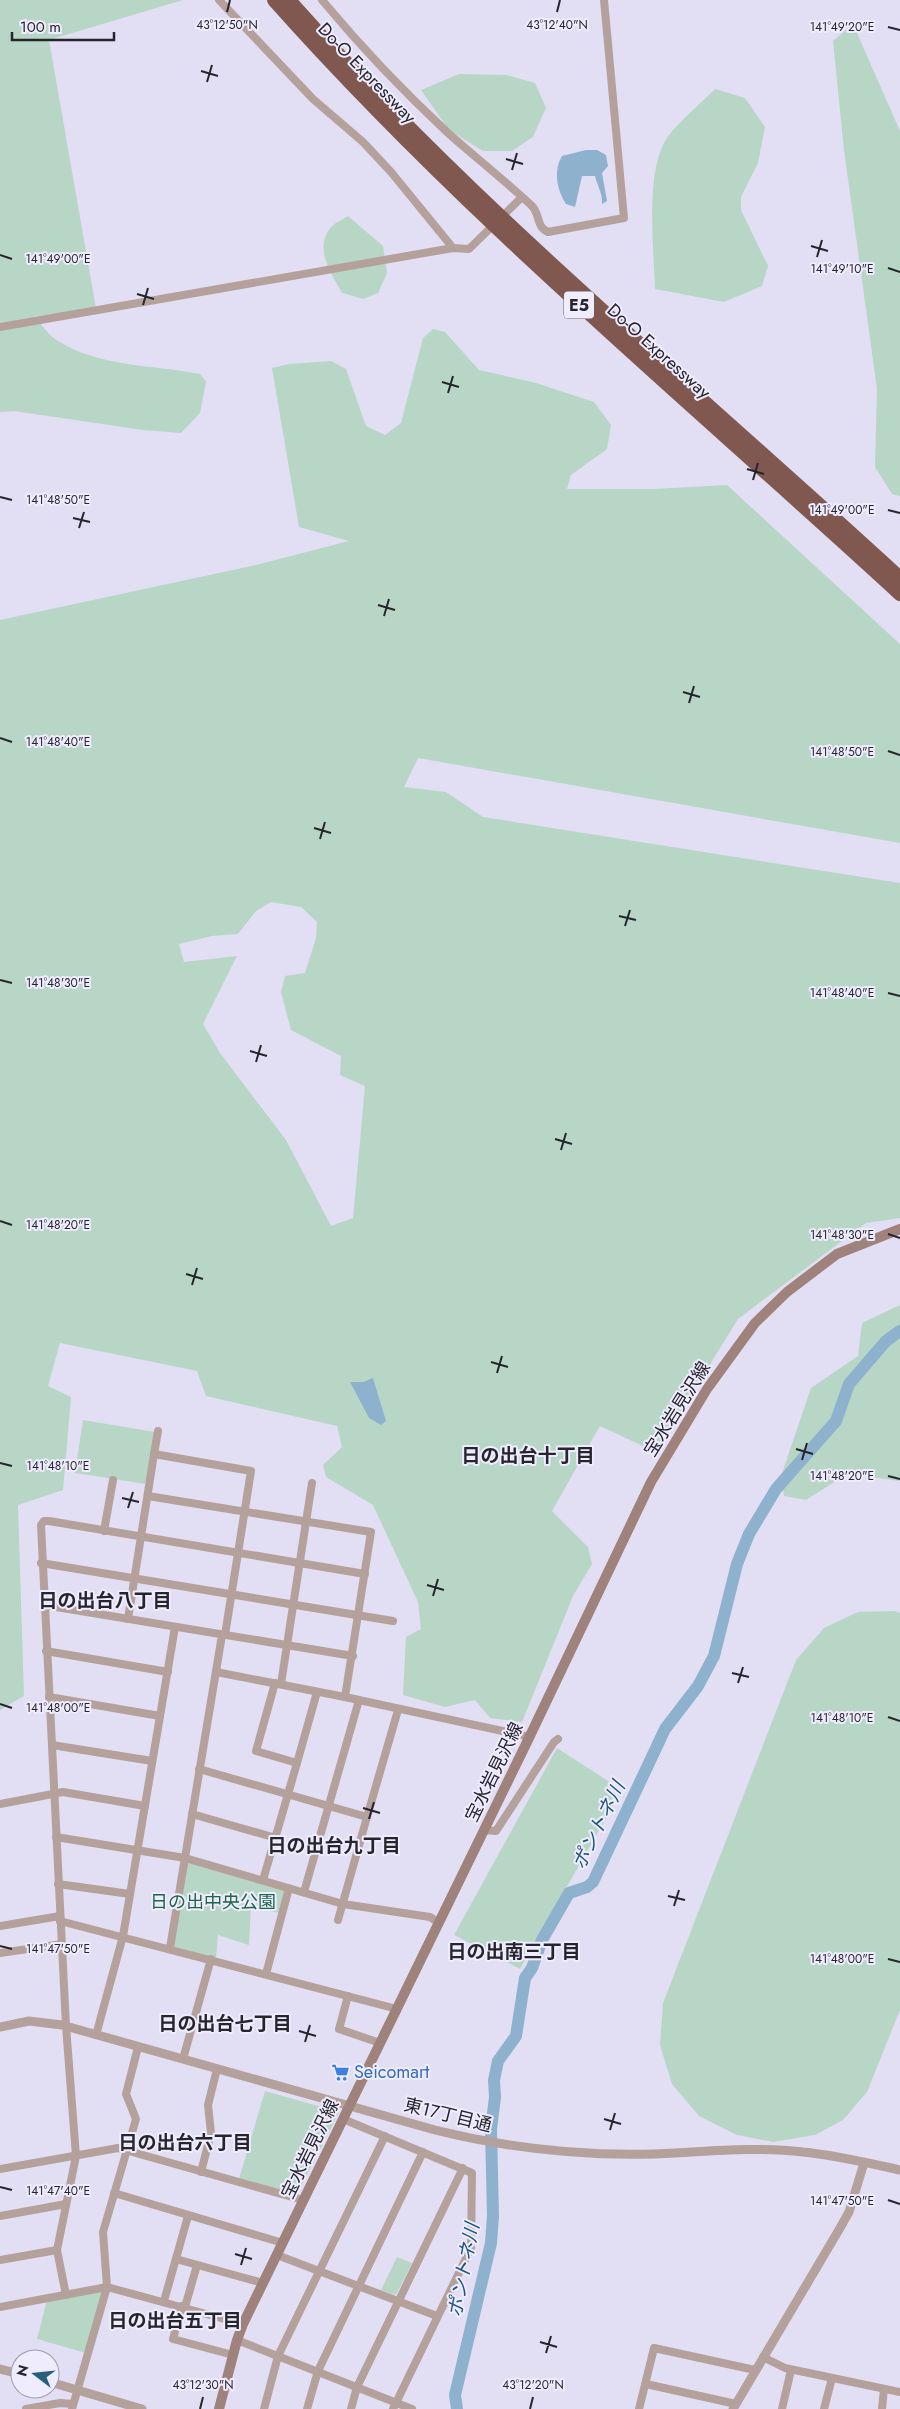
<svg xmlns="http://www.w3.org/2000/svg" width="900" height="2409" font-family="Jost,'Noto Sans JP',sans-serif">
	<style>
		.green { fill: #b8d6c6; fill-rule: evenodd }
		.water { fill: #8eb2cd }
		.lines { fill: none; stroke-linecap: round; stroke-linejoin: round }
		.river { stroke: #8eb2cd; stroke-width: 12 }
		.minor { stroke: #b5a19c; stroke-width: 8 }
		.tertiary { stroke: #b5a19c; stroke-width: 9 }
		.secondary { stroke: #9f827b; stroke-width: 10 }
		.motorway { stroke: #80584f; stroke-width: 14 }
		.ticks { fill: none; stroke: #26252d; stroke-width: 2 }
		.labels { text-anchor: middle; stroke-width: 4; stroke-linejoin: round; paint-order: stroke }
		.shield { fill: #efecfe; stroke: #62616c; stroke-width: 1 }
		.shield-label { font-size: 16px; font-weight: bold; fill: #26252d }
		.street-label { font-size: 18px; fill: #26252d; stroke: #efecfe }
		.park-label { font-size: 18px; fill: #1d6548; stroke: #efecfe }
		.shop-label { font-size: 18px; fill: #366cbe; stroke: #efecfe; text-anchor: start }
		.neighbourhood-label { font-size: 19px; font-weight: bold; fill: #26252d; stroke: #efecfe }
		.water-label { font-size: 19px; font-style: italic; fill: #1d567c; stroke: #efecfe }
		.ticks-label { font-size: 12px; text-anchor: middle; fill: #26252d; stroke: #efecfe; stroke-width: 4; stroke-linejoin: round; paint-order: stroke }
	</style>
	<rect width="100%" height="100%" fill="#e2def4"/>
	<g class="green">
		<path d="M0,0H183L49,40L97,314L34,316C41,324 49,336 58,341C100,367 153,365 200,374L206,382L200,413L181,433L143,430L14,411L0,412Z"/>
		<polygon points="853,24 900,131 900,496 892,494 875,467 877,389 844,150 833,41"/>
		<polygon points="459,74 506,75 535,83 546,108 533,137 512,151 483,151 449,130 421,90"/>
		<path d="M715,89L745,98L765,127L758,163L741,197V210L768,266L762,286L724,302L655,289C654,249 644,167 669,135C682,119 700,104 715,89Z"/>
		<path d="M348,216L383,246L387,273L378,293L363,299L342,293C332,274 313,249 331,227C335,223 343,219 348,216Z"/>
		<path d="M433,329L445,332L479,370L536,383L594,402L611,425L607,449L571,475L567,489H654L727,485L900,644V843L418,758L404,787L446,792L483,817L900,883V1218L866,1223L738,1319L656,1452L600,1426L552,1511L588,1547L592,1564L573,1596L522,1722L490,1718L475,1700L445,1707L403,1695L406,1637L421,1629L418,1602L373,1505L326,1477L323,1465L342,1447L337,1426L206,1396L197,1371L60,1343L48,1386L71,1397L63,1490L18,1505L24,1696L0,1710V620L256,565L349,541L299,527L272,368L289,364L331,361L346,369L366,426L385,435L401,423L423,338ZM271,902L301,907L317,922L316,938L305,973L285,976L281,992L291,1030L341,1056L340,1075L365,1086L353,1218L331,1226L286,1140L220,1053L203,1024L237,956L184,962L179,944L212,936L238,934L256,911Z"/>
		<polygon points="900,1305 900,1481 847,1474 806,1500 784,1496 781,1476 811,1388 858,1356 862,1323"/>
		<polygon points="83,1420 155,1432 146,1484 75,1473"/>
		<polygon points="895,1611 900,1613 900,2010 867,2092 843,2120 815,2135 773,2142 737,2135 699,2116 672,2084 660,2045 663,2003 796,1660 824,1628 858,1612"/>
		<polygon points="557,1748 622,1790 520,1969 454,1935"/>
		<polygon points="187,1860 286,1889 279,1913 251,1907 249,1945 218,1935 216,1958 172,1947"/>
		<polygon points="265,2091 339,2112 299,2191 287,2192 239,2179"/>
		<polygon points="397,2257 412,2263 397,2293 394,2295 381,2290"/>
		<polygon points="104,2289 86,2353 37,2339 47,2300"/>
	</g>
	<g class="water">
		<path d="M586,150H597L606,155L608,166L602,173L607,201L602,204C603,194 597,185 595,176H582L575,207L566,204C557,189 553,172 562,156Z"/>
		<polygon points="373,1378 386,1421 381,1425 369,1418 350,1382 363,1382"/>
	</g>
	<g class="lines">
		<polyline class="river" points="457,2409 455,2395 491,2243 493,2216 491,2129 495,2097 494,2080 498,2061 516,2036 525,1978 532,1968 542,1940 569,1893 587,1887 593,1882 665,1729 698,1686 714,1656 737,1564 749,1534 776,1489 836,1421 849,1384 886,1341 900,1331"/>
		<g class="minor">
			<polyline points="219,0 313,99 363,142 391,172 453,248"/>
			<path d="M322,0C361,47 403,91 448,133C475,157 504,180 531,205C541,214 535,226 548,232L624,218L604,0"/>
			<polyline points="0,327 453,248 469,249 521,198"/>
			<polyline points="158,1431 154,1454 251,1471 225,1635"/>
			<polyline points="148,1496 371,1532 345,1697 530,1737"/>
			<polyline points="104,1531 113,1480"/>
			<polyline points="41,1563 393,1621"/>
			<polyline points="44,1605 353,1656"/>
			<polyline points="128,1619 154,1454"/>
			<polyline points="46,1651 168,1672"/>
			<polyline points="216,1672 345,1697"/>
			<polyline points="281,1684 312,1483"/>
			<polyline points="49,1697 160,1716"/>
			<polyline points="52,1745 152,1761"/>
			<polyline points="297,1763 317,1692"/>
			<polyline points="199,1769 367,1817 338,1920"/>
			<polyline points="0,1804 63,1792 145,1806"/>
			<polyline points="192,1814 276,1838"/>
			<polyline points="367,1817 398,1710"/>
			<polyline points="484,1830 496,1831 554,1742 558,1739"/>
			<polyline points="56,1837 185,1858 343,1904 430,1917 438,1922"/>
			<polyline points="263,1880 297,1763 256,1751 275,1683"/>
			<polyline points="58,1884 130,1894"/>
			<polyline points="304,1892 359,1700"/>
			<polyline points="60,1921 397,2009"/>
			<polyline points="0,1926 60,1916"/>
			<polyline points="170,1948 222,1635"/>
			<polyline points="0,1953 62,1944"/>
			<polyline points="266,1974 289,1888"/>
			<polyline points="348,1996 339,2029 380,2043"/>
			<polyline points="96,2035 123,1936 175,1627"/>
			<polyline points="183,2059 211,1959"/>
			<polyline points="343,2119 472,2173 471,2248 393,2409"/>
			<polyline points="0,2169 118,2148 303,2200"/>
			<polyline points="201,2172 211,2133 208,2105 217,2069"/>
			<polyline points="114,2193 283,2243"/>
			<polyline points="0,2216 66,2204"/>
			<polyline points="277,2255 437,2316"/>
			<polyline points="176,2259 263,2283"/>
			<polyline points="0,2260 57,2250"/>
			<polyline points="66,2295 57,2250 76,2156 66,2026 41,1525 44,1521 49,1521 365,1574"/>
			<polyline points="164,2301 188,2216"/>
			<polyline points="182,2306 173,2339 233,2355"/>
			<polyline points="0,2307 107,2287 243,2324"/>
			<polyline points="185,2307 197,2265"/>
			<polyline points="237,2340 412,2409"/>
			<polyline points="763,2357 785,2368 900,2392"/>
			<polyline points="646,2384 736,2404"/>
			<polyline points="26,2409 60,2403 73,2404"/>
			<polyline points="72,2409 107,2287 103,2232 136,2119 126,2094 138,2047"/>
			<polyline points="264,2409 278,2356 385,2136"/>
			<polyline points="307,2409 318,2371 423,2152"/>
			<polyline points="351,2409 357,2387 463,2168"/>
			<polyline points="639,2409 654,2348 755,2370"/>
			<polyline points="782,2409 791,2370"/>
			<polyline points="824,2409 832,2378"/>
			<polyline points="882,2409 884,2389"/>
		</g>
		<g class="tertiary">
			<path d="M0,2027L29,2021L62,2025L435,2130C507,2148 581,2156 654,2154C704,2152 753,2146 803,2152C835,2155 868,2163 900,2170"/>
			<polyline points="0,2369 20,2374"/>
			<polyline points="50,2382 142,2409"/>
			<polyline points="733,2409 840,2228 849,2212 864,2163"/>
		</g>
		<polyline class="secondary" points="219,2409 237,2340 243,2324 528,1740 651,1482 707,1389 755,1323 787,1292 837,1254 900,1229"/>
		<g class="motorway">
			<path d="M274,0C466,216 688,399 900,594"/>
			<path d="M289,0C475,210 694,388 900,578"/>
		</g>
	</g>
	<path class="ticks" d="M227,12L230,0M557,12L560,0M888,27L900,30M201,71L218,76M207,82L212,65M506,159L523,164M512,170L517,153M811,246L828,251M0,255L12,259M817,257L822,240M888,268L900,272M137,294L154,299M143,305L148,288M442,382L459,387M448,393L453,376M747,469L764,474M753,480L758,463M0,497L12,500M888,510L900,513M73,518L90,522M79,528L84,512M378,605L395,610M384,616L389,599M683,692L700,697M689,703L694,686M0,738L12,742M888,751L900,755M314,828L331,833M320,839L325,822M619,916L636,920M625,926L630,910M0,980L12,983M888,993L900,996M250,1051L267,1056M256,1062L261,1045M555,1139L572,1144M561,1150L566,1133M0,1221L12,1225M888,1234L900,1238M186,1274L203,1279M192,1285L197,1268M491,1362L508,1367M497,1373L502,1356M796,1449L813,1454M802,1460L807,1443M0,1463L12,1466M888,1476L900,1479M122,1498L139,1502M128,1508L133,1492M427,1585L444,1590M433,1596L438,1579M732,1673L749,1677M738,1683L743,1667M0,1704L12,1708M888,1717L900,1721M363,1808L380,1813M369,1819L374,1802M668,1896L685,1900M674,1906L679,1890M0,1946L12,1949M888,1959L900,1962M299,2031L316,2036M305,2042L310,2025M604,2119L621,2124M610,2130L615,2113M0,2187L12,2190M888,2200L900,2204M235,2254L252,2259M241,2265L246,2248M540,2342L557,2347M546,2353L551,2336M200,2409L203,2397M530,2409L533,2397"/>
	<defs>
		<symbol id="supermarket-bare" viewBox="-9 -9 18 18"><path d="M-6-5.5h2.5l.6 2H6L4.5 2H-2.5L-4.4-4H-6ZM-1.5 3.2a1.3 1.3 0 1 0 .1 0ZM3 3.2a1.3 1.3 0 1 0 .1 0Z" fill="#3f7fe0" stroke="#efecfe" stroke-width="2.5" paint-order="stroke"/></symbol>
	</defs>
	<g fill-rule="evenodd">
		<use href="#supermarket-bare" x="328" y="2060" width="25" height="25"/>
	</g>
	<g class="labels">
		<rect class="shield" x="564" y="291.5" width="30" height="27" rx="4"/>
		<g class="shield-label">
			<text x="579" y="311">E5</text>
		</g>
		<g class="street-label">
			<text transform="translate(367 73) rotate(46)" y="6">Do-O Expressway</text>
			<text transform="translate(659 351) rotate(42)" y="6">Do-O Expressway</text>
			<text transform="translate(677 1409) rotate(-58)" y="6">宝水岩見沢線</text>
			<text transform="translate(494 1772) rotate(-64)" y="6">宝水岩見沢線</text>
			<text transform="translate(448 2115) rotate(14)" y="6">東17丁目通</text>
			<text transform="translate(310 2149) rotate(-64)" y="6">宝水岩見沢線</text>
		</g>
		<g class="park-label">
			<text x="213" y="1908">日の出中央公園</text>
		</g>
		<g class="shop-label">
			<text x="354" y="2078">Seicomart</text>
		</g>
		<g class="neighbourhood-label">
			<text x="528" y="1462">日の出台十丁目</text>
			<text x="105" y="1607">日の出台八丁目</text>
			<text x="334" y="1852">日の出台九丁目</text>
			<text x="514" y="1958">日の出南三丁目</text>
			<text x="225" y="2030">日の出台七丁目</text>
			<text x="185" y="2149">日の出台六丁目</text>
			<text x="175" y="2327">日の出台五丁目</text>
		</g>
		<g class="water-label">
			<text transform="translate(598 1825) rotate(-64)" y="7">ポントネ川</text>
			<text transform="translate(463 2270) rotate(-79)" y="7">ポントネ川</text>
		</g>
	</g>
	<g class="ticks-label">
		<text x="227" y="29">43°12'50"N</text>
		<text x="557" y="29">43°12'40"N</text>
		<text x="842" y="31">141°49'20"E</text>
		<text x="58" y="263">141°49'00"E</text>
		<text x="842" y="273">141°49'10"E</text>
		<text x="58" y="504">141°48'50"E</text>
		<text x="842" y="514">141°49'00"E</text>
		<text x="58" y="746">141°48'40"E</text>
		<text x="842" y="756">141°48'50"E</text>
		<text x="58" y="987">141°48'30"E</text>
		<text x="842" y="997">141°48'40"E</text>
		<text x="58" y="1229">141°48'20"E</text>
		<text x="842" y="1239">141°48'30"E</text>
		<text x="58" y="1470">141°48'10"E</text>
		<text x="842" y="1480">141°48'20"E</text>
		<text x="58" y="1712">141°48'00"E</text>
		<text x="842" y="1722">141°48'10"E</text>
		<text x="58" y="1953">141°47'50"E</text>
		<text x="842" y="1963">141°48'00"E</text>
		<text x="58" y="2195">141°47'40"E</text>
		<text x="842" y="2205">141°47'50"E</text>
		<text x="203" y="2389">43°12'30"N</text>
		<text x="533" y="2389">43°12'20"N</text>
	</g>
	<g transform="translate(35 2374) rotate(286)"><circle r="24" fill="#efecfe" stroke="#9f9caa"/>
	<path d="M0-4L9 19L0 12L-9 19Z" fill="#285f79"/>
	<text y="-8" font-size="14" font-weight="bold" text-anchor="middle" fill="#26252d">N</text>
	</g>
	<path d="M12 32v8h102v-8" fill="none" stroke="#26252d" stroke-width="2.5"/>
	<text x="20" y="32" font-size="15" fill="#26252d" stroke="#efecfe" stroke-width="4" paint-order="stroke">100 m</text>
</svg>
